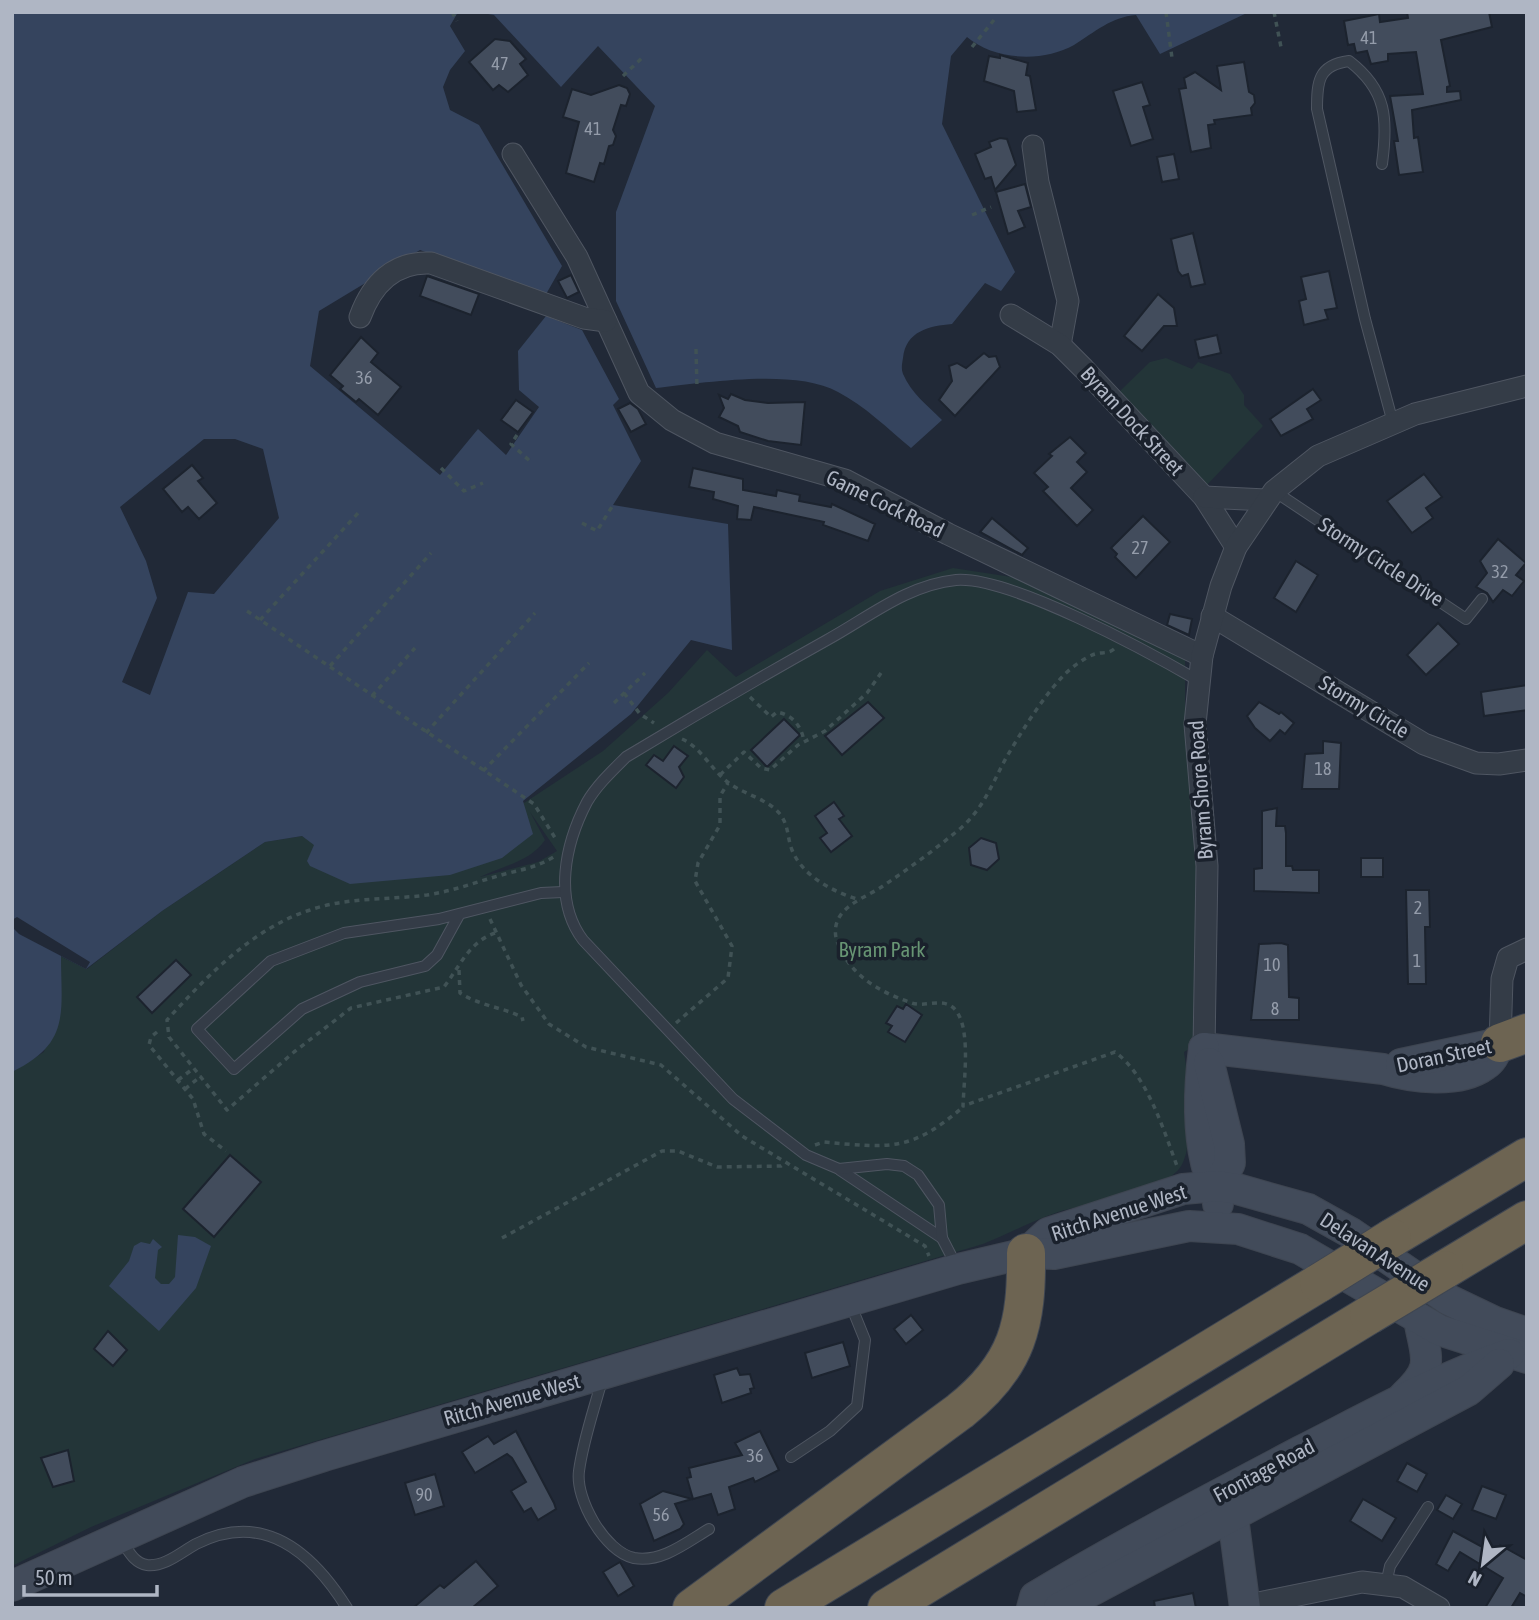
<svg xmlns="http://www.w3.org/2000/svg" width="1539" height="1620" font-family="'Asap Condensed',sans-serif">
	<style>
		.green { fill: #233538; fill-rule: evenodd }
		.water { fill: #35445e; fill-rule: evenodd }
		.pier { fill: #212937 }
		.building { fill: #424c5c; stroke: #1c232e; stroke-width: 2 }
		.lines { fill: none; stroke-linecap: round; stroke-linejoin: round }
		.lane-casing { stroke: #4f5662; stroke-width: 12 }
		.street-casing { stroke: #4f5662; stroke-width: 23 }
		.secondary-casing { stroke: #3e4551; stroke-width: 32 }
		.highway-casing { stroke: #3f4652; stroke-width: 40 }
		.path { stroke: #405255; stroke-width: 3.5; stroke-dasharray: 5 5; stroke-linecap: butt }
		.lane { stroke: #343c47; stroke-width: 10 }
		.street { stroke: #343c47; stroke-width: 21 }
		.secondary { stroke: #424b5a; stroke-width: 30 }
		.highway { stroke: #6d6452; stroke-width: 38 }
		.highway-bridge-casing { stroke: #3f4652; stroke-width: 40; stroke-linecap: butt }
		.highway-bridge { stroke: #6d6452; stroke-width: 38 }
		.labels { text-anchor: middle; stroke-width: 7; stroke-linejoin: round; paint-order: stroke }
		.number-label { font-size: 18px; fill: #949caa }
		.street-label { font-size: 21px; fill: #afb6c4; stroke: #1a212c }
		.park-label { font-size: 21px; fill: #679473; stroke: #1a212c }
	</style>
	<rect width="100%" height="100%" fill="#212937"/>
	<g class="green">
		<polygon points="1166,358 1192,369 1198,362 1230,374 1244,395 1244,405 1263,426 1205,487 1124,405 1120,391 1150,362"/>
		<path d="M953,568L1024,579L1185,658V739L1197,841L1198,891L1194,1046L1184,1052C1188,1077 1196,1149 1179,1169C1159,1193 1087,1203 1058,1212C1032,1221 1008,1234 983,1244L255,1459L91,1527L12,1566V1072L44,1052L60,956L87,969L162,911L265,842L302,836L314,844L329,833L104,815L483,843L524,803L603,751L668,693L707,650L736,677L880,591ZM530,812L557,851L538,862L480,877C502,866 530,862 545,840Z"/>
	</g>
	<g class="water">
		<path d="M12,12H458L450,26L465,51L450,70L443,87L450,110L479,125L562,266L545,296L420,250L319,311L310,366L440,475L478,429L506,455L539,407L519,390L518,351L546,316L582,330L619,399L613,405L641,461L613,505L728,524L732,650L691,640L631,714L523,801L533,834L502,858L450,875L350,884L310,866L307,861L314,845L302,836L265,842L162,911L86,969L61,956C61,1013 71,1043 12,1072ZM204,439H235L263,449L279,518L214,594L188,592L150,695L122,682L157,598L146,561L120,507Z"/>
		<path d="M476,12H1249L1160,54L1136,15C1111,17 1095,32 1074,45C1042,63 994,60 967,37L951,56L942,124L1015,272L1001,291L985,283L952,324C929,326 906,331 903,358C902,364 901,369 903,374C911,393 928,406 942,420L911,448C888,429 865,406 838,392C795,368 704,383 656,388L616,301V212L655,106L598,46L561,87L494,15Z"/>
		<polygon points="178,1235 195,1237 211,1246 196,1288 159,1331 109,1286 129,1261 134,1246 141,1242 150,1244 153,1239 162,1247 158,1250 155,1278 161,1284 169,1284 175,1277"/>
	</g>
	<polygon class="pier" points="17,917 90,962 86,969 19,934 12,927 12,920"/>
	<g class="building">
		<polygon points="1407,12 1489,12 1492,27 1441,40 1450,86 1447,87 1447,92 1460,91 1461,100 1412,110 1414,138 1418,137 1423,172 1399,175 1394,141 1398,141 1390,96 1423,94 1416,52 1388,54 1388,61 1371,64 1367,51 1356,53 1354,44 1348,45 1344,21 1379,14 1380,22 1408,18"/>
		<polygon points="495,39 510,41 526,59 520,64 528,75 508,92 499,85 493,90 469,62"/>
		<polygon points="1000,55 1028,63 1026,75 1030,76 1036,110 1017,112 1014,91 984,81 989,56 1000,58"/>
		<polygon points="1244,62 1249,92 1254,95 1255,103 1251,108 1252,115 1214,120 1215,124 1208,125 1211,148 1191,152 1179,89 1186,88 1184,78 1195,72 1221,90 1217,66"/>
		<polygon points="1142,82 1150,105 1143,107 1153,139 1131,146 1113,91"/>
		<polygon points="619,85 627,88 630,94 626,106 621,105 613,130 616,136 613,145 609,146 604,164 600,163 594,182 566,173 579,122 563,117 572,89 591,95"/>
		<polygon points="1000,138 1007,139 1016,165 995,190 991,177 985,179 975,154 991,147 989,142"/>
		<polygon points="1174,154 1179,179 1162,182 1157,157"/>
		<polygon points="1025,184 1031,207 1018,211 1025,227 1008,234 996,192"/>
		<polygon points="1193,233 1205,284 1191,287 1188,274 1182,276 1178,271 1171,239"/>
		<polygon points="1329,271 1337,308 1325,310 1328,319 1304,325 1299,301 1306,299 1301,277"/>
		<polygon points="571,275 579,292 567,298 558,281"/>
		<polygon points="427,276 479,294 471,315 420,296"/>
		<polygon points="1158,294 1174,308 1177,326 1164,326 1142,351 1124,336"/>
		<polygon points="1217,335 1221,353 1199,358 1195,340"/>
		<polygon points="361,337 378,353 371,362 401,387 378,415 359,399 356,402 340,389 343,386 330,375"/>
		<polygon points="984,353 989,357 996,356 1000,367 955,416 939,400 952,381 949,366 957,363 966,368"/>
		<polygon points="1313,389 1321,400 1307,409 1313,419 1281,436 1270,419"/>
		<polygon points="731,394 745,400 768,403 805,402 801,445 768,441 740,432 738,426 719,417 724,408 719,395 728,399"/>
		<polygon points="516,400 533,412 518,432 501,420"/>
		<polygon points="630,403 638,409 646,424 631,432 618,409"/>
		<polygon points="1070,437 1086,453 1077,462 1087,472 1071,488 1093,510 1077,526 1043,491 1048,487 1034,473 1052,456 1049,454"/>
		<polygon points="192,465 203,478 198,481 217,503 199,519 188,507 182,512 163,489"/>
		<polygon points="693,468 743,479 743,490 776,496 777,490 786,492 800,495 799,501 831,507 832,504 875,524 868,541 823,525 824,522 754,507 751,520 737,519 738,506 713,499 714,492 689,487"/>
		<polygon points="1424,474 1442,497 1426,508 1433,518 1412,533 1387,501"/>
		<polygon points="1143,516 1170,542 1136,578 1115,557 1117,554 1111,548"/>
		<polygon points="992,518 1028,548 1022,555 980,532"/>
		<polygon points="1498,539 1526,563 1516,575 1524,581 1512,596 1503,590 1493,602 1487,593 1476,587 1487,573 1480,561"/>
		<polygon points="1296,561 1318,575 1296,612 1274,598"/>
		<polygon points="1170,614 1192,619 1189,635 1167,625"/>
		<polygon points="1438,623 1459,644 1426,675 1407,655"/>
		<polygon points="1527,685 1527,710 1484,716 1481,692"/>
		<polygon points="868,702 884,718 842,755 825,736"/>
		<polygon points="1259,702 1279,714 1281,712 1294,723 1285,734 1280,730 1270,741 1255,728 1247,716"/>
		<polygon points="784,719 800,735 767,767 751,750"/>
		<polygon points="1323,741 1341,743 1339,789 1302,789 1305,754 1323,753"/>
		<polygon points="674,746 688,756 679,767 684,777 676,788 646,765 654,755 663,761"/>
		<polygon points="834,802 844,816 839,819 852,836 831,852 820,838 827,833 815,816"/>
		<polygon points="1277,808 1276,826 1285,826 1286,833 1286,866 1292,866 1293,870 1319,870 1319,893 1254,891 1254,869 1262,868 1262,811"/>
		<polygon points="981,838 996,843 999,859 987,870 971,865 969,848"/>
		<rect x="1361" y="858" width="22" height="19"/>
		<polygon points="1406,890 1429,890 1430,927 1425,927 1426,984 1408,984"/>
		<polygon points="1281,943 1288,945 1289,997 1299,998 1299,1020 1251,1020 1259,944"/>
		<polygon points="176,960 191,975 152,1013 137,997"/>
		<polygon points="906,1004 922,1015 905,1042 888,1032 892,1026 886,1023 897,1006 903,1009"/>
		<polygon points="230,1155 261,1182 214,1237 183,1209"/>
		<polygon points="911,1315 923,1330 906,1344 894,1329"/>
		<polygon points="108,1331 127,1350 113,1366 94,1349"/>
		<polygon points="843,1342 850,1366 812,1378 805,1353"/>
		<polygon points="737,1368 740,1375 750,1374 754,1388 750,1389 751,1393 722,1403 714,1375"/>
		<polygon points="516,1431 554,1503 556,1509 538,1520 531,1508 524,1512 511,1491 526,1482 512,1458 507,1454 475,1473 462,1452 488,1436 494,1444"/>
		<polygon points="760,1431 779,1470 755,1482 753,1478 729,1487 735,1509 718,1515 711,1494 693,1499 687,1478 691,1477 689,1468 742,1455 735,1443"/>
		<polygon points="68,1450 74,1481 53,1487 41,1458"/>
		<polygon points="1407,1463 1427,1474 1417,1492 1397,1481"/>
		<polygon points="435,1474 444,1506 415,1515 405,1483"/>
		<polygon points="1482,1486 1506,1495 1496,1519 1472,1510"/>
		<polygon points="663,1491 692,1499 675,1504 684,1524 680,1529 654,1541 640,1504"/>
		<polygon points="1446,1495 1462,1504 1453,1519 1437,1510"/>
		<polygon points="1363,1499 1396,1518 1382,1541 1350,1521"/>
		<polygon points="1453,1531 1495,1554 1500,1545 1527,1560 1527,1597 1520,1593 1511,1608 1485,1608 1503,1578 1460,1552 1448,1571 1436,1564"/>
		<polygon points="476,1561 498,1586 472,1608 413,1608 440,1585 444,1588"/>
		<polygon points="620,1562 634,1586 618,1596 603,1572"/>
		<polygon points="1193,1593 1196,1608 1155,1608 1154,1601"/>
	</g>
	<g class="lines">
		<defs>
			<g id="lane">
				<path d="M1382,164C1388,119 1387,90 1349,61C1318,65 1317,82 1317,109L1365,319L1393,423"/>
				<polyline points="1274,491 1466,619 1482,599"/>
				<polyline points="459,915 437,955 425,966 360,982 302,1009 234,1069 197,1029 271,961 344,933 439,919 541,893 563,892"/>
				<polyline points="840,1170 942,1238"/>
				<path d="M957,1267L942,1238L939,1205L918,1175L904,1166L887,1164L839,1169L806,1155L733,1099L583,940C553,900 565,844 587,802C597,785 612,771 626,757C692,717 759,678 827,640C869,617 907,585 956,580C1010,576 1149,652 1199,681"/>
				<path d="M603,1376C595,1407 583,1440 579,1471C575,1499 605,1552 634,1558C662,1563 687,1542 709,1529"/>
				<polyline points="791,1457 830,1431 857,1406 865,1340 850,1303"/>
				<path d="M120,1539C128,1549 133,1563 147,1565C165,1567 181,1552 196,1544C264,1510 312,1552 347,1608"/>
				<polyline points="1386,1584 1390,1566 1428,1507"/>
			</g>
			<g id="street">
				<polyline points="1033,146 1038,182 1068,301 1060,345"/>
				<polyline points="513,154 577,257 639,393 672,420 715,443 845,480 948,534 1202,656"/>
				<polyline points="1011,315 1060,345 1084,369 1204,497 1236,547"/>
				<path d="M360,317C372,284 394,261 431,263L584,318L606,321"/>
				<polyline points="1204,497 1266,500"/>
				<polyline points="1212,616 1424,744 1476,763 1499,764 1527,760"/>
				<polyline points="1500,1043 1502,979 1508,958 1527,949"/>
				<polyline points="1204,1048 1207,866 1195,724 1202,656 1221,586 1236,547 1274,491 1318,456 1415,414 1527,386"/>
				<polyline points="1244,1606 1362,1582 1403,1587 1439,1608"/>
			</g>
			<g id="secondary">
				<path d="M1204,1048L1383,1069C1412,1078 1459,1084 1485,1065C1493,1060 1496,1051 1500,1043"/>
				<path d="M1204,1048C1199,1086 1197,1125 1206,1163C1210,1180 1217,1185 1218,1204"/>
				<polyline points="1209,1063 1229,1144 1230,1163 1218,1186"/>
				<polyline points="1401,1064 1500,1043"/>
				<polyline points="1026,1253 1048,1233 1183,1189 1218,1186 1237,1189 1308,1209 1351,1233 1449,1300 1495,1322 1527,1333"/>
				<path d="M1404,1396C1437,1366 1425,1357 1419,1319"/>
				<polyline points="1231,1502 1245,1608"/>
				<polyline points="12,1586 243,1482 324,1456 958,1269 1026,1253 1054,1254 1189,1226 1238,1229 1300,1249 1439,1330 1527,1358"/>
				<path d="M1032,1608L1035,1597C1121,1545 1212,1498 1301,1451C1370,1416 1436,1379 1509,1354"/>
				<polyline points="1059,1608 1469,1390 1499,1364"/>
			</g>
			<g id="highway">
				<polyline points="1500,1043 1527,1033"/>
				<polyline points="1392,1238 1527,1157"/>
				<polyline points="1444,1270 1527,1220"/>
				<path d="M692,1608L960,1411C1018,1365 1027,1324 1026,1253"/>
				<polyline points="784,1608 1319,1283"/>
				<polyline points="887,1608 1369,1315"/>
			</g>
		</defs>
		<use href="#lane" class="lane-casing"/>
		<use href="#street" class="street-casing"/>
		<use href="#secondary" class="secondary-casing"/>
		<use href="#highway" class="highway-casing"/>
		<g class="path">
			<polyline points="452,12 457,21"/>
			<polyline points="1166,12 1172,58"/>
			<polyline points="1274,12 1281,47"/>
			<polyline points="972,47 994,20"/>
			<polyline points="623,76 644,56"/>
			<polyline points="972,215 991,207"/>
			<polyline points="696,349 697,389"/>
			<polyline points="517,435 511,444 531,462"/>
			<polyline points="441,468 464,491 483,483"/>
			<polyline points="582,523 597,531 613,505"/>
			<polyline points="247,611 534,804 557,841"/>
			<polyline points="260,620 360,511"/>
			<path d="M1114,649C1108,654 1102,652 1095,654C1085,657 1071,668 1064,675C1042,698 1022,731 1006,758C991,786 982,812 956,832C933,851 908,869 883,886C870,895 849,902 840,916C834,925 834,936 839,946C852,977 882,993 912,1003C929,1009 954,989 963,1027C968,1051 964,1081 963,1106L1115,1052C1147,1075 1164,1131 1177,1166"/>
			<polyline points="330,666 431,553"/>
			<polyline points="624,693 640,714 654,723"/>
			<polyline points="372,696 415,648"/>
			<path d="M750,697L771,717L777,712C793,715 802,727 804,742"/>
			<polyline points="614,703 645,673"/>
			<polyline points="426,733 535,613"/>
			<path d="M682,739C700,747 710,767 725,780C741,794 767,798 780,814C789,826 787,837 792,850C803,877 834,892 860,900"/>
			<polyline points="483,771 589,663"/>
			<polyline points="720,775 744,752 761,768 770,770 798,745 825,731 867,693 881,673"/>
			<polyline points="490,919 521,985 549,1024 586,1047 661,1065 742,1136 925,1246 929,1256"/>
			<path d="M495,933C469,942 460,966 444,987L351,1008L294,1052L227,1110L169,1037L167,1020C206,977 253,928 310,910C347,897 389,900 427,895C454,891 479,881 505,874C524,869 538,867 555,856"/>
			<path d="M459,970L460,993C478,1005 501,1007 522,1017L523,1021"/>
			<polyline points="676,1023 728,978 732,946 695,881 698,863 720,825 720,796 728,783"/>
			<polyline points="157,1032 151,1037 149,1045 193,1099 204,1134 226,1151"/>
			<polyline points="178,1080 194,1068"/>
			<polyline points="185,1089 201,1076"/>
			<path d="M815,1145L824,1142C889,1148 911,1152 963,1107"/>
			<polyline points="502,1238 662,1151 678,1151 717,1167 781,1166 785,1163"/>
		</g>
		<use href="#lane" class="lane"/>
		<use href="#street" class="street"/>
		<use href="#secondary" class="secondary"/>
		<use href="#highway" class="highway"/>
		<defs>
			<g id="highway-bridge">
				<polyline points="1319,1283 1392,1238"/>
				<polyline points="1369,1315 1444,1270"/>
			</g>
		</defs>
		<use href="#highway-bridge" class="highway-bridge-casing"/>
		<use href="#highway-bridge" class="highway-bridge"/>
	</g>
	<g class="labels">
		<g class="number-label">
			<text x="1369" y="44">41</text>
			<text x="500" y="70">47</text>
			<text x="593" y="135">41</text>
			<text x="364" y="384">36</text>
			<text x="1140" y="554">27</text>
			<text x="1500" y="578">32</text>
			<text x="1323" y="775">18</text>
			<text x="1418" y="914">2</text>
			<text x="1417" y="967">1</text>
			<text x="1272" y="971">10</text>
			<text x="1275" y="1015">8</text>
			<text x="755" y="1462">36</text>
			<text x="424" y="1501">90</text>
			<text x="661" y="1521">56</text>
		</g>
		<g class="street-label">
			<text transform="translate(1132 421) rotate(47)" y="7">Byram Dock Street</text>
			<text transform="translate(885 504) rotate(26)" y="7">Game Cock Road</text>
			<text transform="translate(1381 562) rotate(33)" y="7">Stormy Circle Drive</text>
			<text transform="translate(1364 707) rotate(31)" y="7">Stormy Circle</text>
			<text transform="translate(1201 790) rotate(-94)" y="7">Byram Shore Road</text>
			<text transform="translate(1444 1056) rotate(-12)" y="7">Doran Street</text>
			<text transform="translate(1119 1213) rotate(-18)" y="7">Ritch Avenue West</text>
			<text transform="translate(1375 1252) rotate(33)" y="7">Delavan Avenue</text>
			<text transform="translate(512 1400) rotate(-16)" y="7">Ritch Avenue West</text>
			<text transform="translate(1264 1471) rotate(-28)" y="7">Frontage Road</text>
		</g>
		<g class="park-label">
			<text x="882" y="957">Byram Park</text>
		</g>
	</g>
	<rect width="1539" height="1620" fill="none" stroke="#afb6c4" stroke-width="28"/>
	<g transform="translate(1483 1564) rotate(209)" stroke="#1a212c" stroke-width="5" paint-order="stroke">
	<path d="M0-5L12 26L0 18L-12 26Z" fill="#afb6c4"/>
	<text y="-10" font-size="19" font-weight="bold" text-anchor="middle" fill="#afb6c4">N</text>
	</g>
	<path d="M24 1585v10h133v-10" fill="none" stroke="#afb6c4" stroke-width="3.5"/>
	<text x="35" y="1585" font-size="21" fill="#afb6c4" stroke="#1a212c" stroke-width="5" paint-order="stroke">50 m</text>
</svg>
